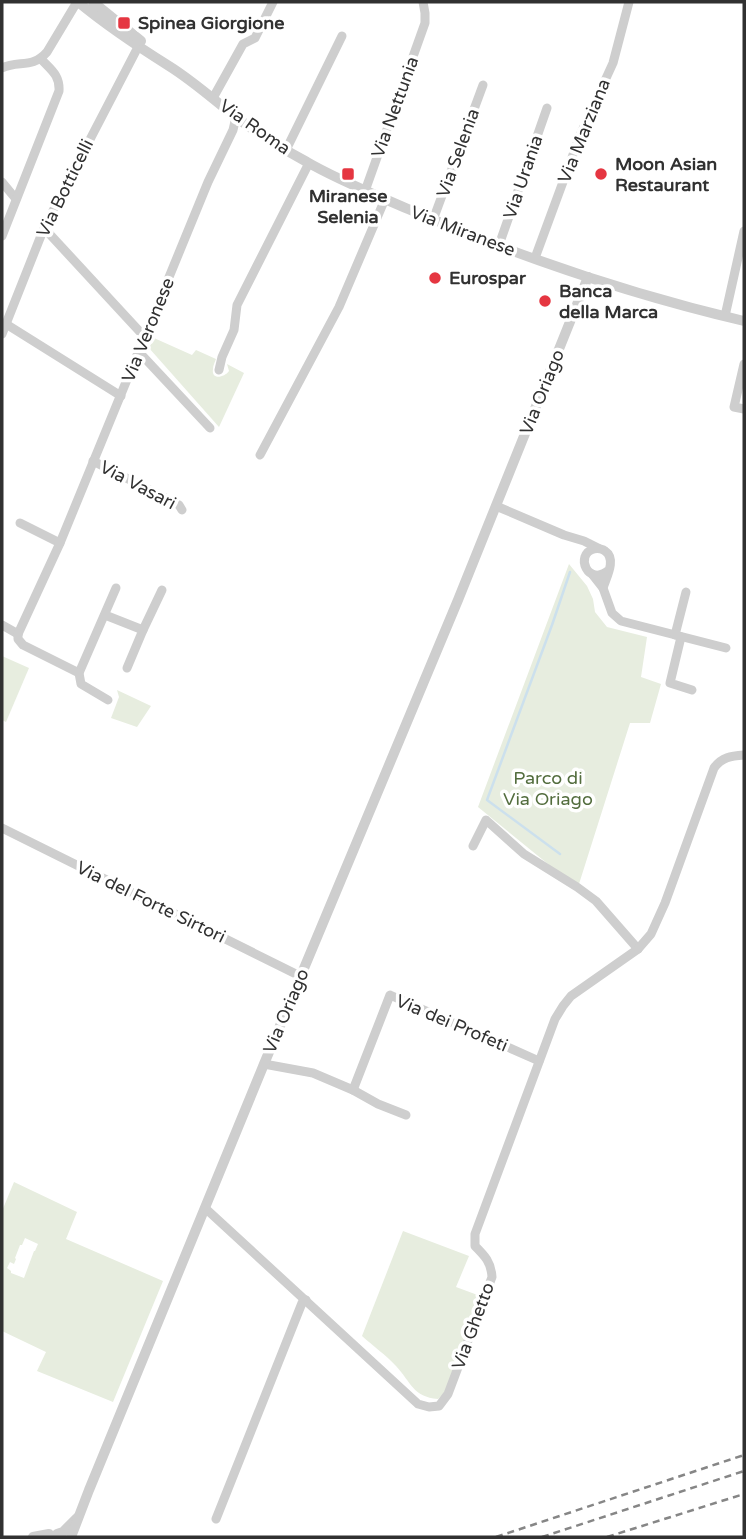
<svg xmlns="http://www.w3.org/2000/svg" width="746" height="1539" font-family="'Varela Round',sans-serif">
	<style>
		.green { fill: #e7eddf; fill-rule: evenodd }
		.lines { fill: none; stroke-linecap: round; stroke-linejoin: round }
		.stream { stroke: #cce0ed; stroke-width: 2.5 }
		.minor { stroke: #cecece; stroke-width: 9 }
		.tertiary { stroke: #cecece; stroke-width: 10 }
		.rail { stroke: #868686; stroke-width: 2.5; stroke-dasharray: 7 5; stroke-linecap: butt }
		.poi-dot { fill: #e53641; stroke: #fff; stroke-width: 2.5 }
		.labels { text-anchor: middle; stroke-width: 7; stroke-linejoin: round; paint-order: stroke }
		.poi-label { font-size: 18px; font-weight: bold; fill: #313131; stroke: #fff; text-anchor: start }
		.street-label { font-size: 18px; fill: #313131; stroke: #fff }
		.park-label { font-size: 18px; fill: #536d3e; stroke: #fff }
	</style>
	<rect width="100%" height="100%" fill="#fff"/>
	<g class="green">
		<path d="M154,338L192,355L196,350L216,359C215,362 213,365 213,369C211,380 224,378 229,371L227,364L244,373L219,427L149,348Z"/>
		<polygon points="569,564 587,586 593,599 595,612 607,627 647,637 641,677 661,684 650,723 630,723 579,884 559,873 478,807"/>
		<polygon points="2,656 29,668 6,722 2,720"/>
		<polygon points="117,690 151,706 137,727 111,718 119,697"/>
		<path d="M14,1182L77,1212L66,1239L163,1281L113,1402L37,1371L46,1352L2,1331V1211ZM25,1238L38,1244L35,1251H34L24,1278L11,1273V1271L7,1268L10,1262L14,1264L16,1259L15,1258L20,1245H22Z"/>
		<path d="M403,1231L469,1256L456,1287L483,1297L447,1391L438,1399C413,1397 411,1382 396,1366C386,1355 373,1346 362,1336Z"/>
	</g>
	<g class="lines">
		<polyline class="stream" points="560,854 487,800 552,625 570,572"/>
		<g class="minor">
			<path d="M2,68C19,60 32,69 47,52L77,2"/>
			<polyline points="213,98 243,44 255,38 273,2"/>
			<polyline points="286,150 342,36"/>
			<polyline points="2,182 16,199"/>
			<polyline points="365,191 425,23 425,13 423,2"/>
			<polyline points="433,220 483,85"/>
			<polyline points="44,228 141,333 145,335"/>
			<path d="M2,236L59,91C60,75 51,70 41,59"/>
			<polyline points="499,245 547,108"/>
			<polyline points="535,258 581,133 613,63 629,2"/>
			<polyline points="725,316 744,231"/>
			<polyline points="6,324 121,396"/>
			<polyline points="2,334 44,228 138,47"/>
			<polyline points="138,351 210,428"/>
			<polyline points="744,364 734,407 744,409"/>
			<polyline points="219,370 222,357 234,330 237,305 309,163"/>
			<polyline points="260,455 339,307 385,199"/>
			<polyline points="93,461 179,505 182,510"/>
			<polyline points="496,506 564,535 584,541 598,548"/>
			<polyline points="20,523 60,543"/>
			<polyline points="592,574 603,588 612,613 621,621 726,648"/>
			<path d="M603,588C606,578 617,559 605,551C603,549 598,548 594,549C574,554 588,588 609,570"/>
			<polyline points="105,615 143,630 127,668"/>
			<polyline points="2,625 18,634"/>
			<polyline points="143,630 162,590"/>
			<polyline points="18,634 60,543 208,182 233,130 236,117"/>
			<polyline points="18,634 18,639 23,645 79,673 116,588"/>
			<polyline points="675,635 686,592"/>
			<polyline points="681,637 670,683 692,690"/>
			<polyline points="79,673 81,684 108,700"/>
			<polyline points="2,828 300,976"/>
			<polyline points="473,846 486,820 524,854 577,887 596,901 638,949"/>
			<polyline points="264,1064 313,1073 353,1090 390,995 539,1061"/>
			<polyline points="353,1090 378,1104 406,1115"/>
			<path d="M205,1208L418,1404L429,1407L439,1406L448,1394L492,1277C491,1262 485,1256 475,1246V1234L555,1019L563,1006L571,996L638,949L651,934L665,903L714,768C722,757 731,756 744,755"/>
			<polyline points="216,1519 302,1303 306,1300"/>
		</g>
		<g class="tertiary">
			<path d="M78,2C107,26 137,46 169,66C193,81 214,100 236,117C258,134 283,149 307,162C340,181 374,194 408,209C517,256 629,294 744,321"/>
			<polyline points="93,2 141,41"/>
			<polyline points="57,1534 63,1532 77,1518"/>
			<polyline points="33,1537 49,1534"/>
			<polyline points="71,1537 89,1490 264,1064 458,600 588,277"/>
		</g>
		<g class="rail">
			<polyline points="496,1537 744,1455"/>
			<polyline points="542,1537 744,1471"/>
			<polyline points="607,1537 744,1494"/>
		</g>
	</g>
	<g class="poi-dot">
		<rect x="117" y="16" width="14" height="14" rx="3.5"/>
		<rect x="341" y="167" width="14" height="14" rx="3.5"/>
		<circle cx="601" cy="174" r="7"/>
		<circle cx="435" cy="278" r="7"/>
		<circle cx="545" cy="301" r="7"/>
	</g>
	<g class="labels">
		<g class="poi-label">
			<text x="138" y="29">Spinea Giorgione</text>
			<text x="615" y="170">Moon Asian<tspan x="615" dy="21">Restaurant</tspan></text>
			<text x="348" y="202" text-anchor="middle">Miranese<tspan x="348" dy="21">Selenia</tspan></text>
			<text x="449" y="284">Eurospar</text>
			<text x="559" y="297">Banca<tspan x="559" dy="21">della Marca</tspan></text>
		</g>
		<g class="street-label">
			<text transform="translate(395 107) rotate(-70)" y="6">Via Nettunia</text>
			<text transform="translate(255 127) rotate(35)" y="6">Via Roma</text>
			<text transform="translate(584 131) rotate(-68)" y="6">Via Marziana</text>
			<text transform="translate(458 153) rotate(-70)" y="6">Via Selenia</text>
			<text transform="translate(523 177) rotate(-71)" y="6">Via Urania</text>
			<text transform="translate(65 188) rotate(-64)" y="6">Via Botticelli</text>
			<text transform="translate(463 231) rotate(21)" y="6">Via Miranese</text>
			<text transform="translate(148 330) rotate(-68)" y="6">Via Veronese</text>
			<text transform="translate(542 392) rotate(-68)" y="6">Via Oriago</text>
			<text transform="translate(138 485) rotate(28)" y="6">Via Vasari</text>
			<text transform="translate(151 902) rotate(26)" y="6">Via del Forte Sirtori</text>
			<text transform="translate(286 1011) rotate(-67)" y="6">Via Oriago</text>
			<text transform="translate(452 1023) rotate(23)" y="6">Via dei Profeti</text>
			<text transform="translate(473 1326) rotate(-70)" y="6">Via Ghetto</text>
		</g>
		<g class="park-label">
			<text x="548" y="784">Parco di<tspan x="548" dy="21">Via Oriago</tspan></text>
		</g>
	</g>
	<rect width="746" height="1539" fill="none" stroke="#313131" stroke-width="7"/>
</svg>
